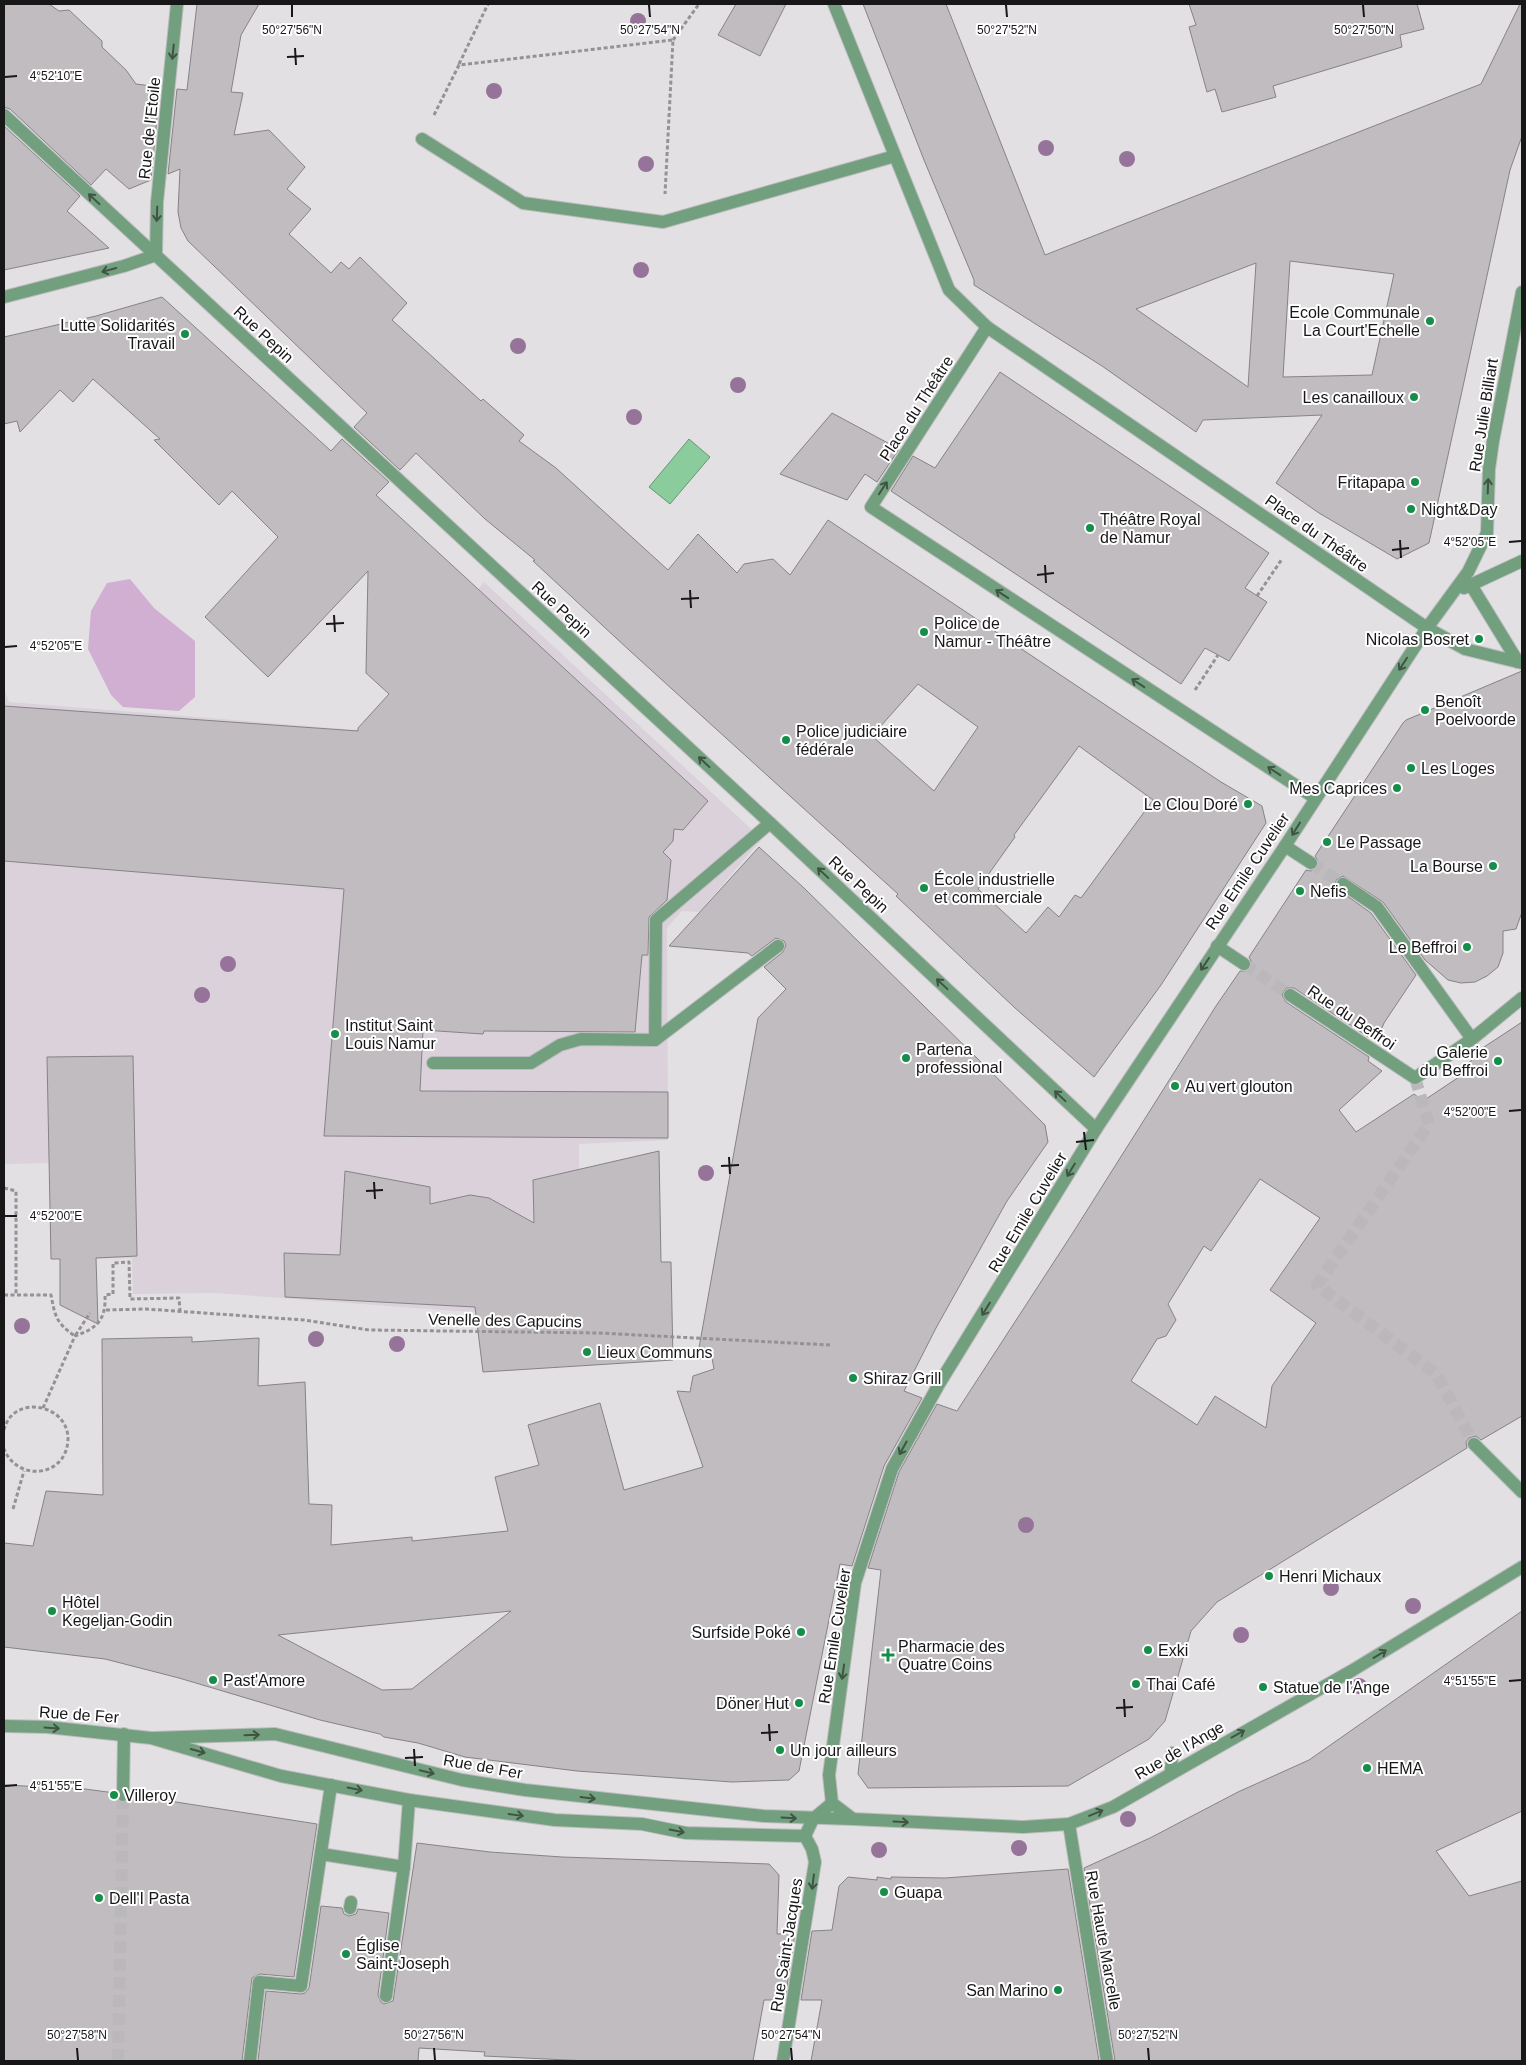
<svg xmlns="http://www.w3.org/2000/svg" width="1526" height="2065" font-family="Helvetica,sans-serif">
	<style>
		.built { fill: #dad1db }
		.green { fill: #d1afd3 }
		.water { fill: #8acc9b; stroke: #689674 }
		.building { fill: #c0bcc0; stroke: #868386; fill-rule: evenodd }
		.lines { fill: none; stroke-linecap: round; stroke-linejoin: round }
		.street-tunnel { stroke: #bab8bb; stroke-width: 12; stroke-dasharray: 12 6; stroke-linecap: butt }
		.lane-casing { stroke: #bebcbf; stroke-width: 14 }
		.street-casing { stroke: #bebcbf; stroke-width: 14 }
		.path { stroke: #949295; stroke-width: 3; stroke-dasharray: 4 2.5; stroke-linecap: butt }
		.lane { stroke: #729f7d; stroke-width: 12 }
		.street { stroke: #729f7d; stroke-width: 12 }
		.tree { fill: #967399 }
		.oneway { stroke: #405445 }
		.ticks { fill: none; stroke: #181718; stroke-width: 2 }
		.poi-dot { fill: #158e4a; stroke: #fff; stroke-width: 2 }
		.labels { text-anchor: middle; stroke-width: 4; stroke-linejoin: round; paint-order: stroke }
		.street-label { font-size: 16px; fill: #181718; stroke: #fff }
		.poi-label { font-size: 16px; fill: #181718; stroke: #fff; text-anchor: start }
		.ticks-label { font-size: 12px; text-anchor: middle; fill: #181718; stroke: #fff; stroke-width: 4; stroke-linejoin: round; paint-order: stroke }
	</style>
	<rect width="100%" height="100%" fill="#e3e0e4"/>
	<polygon class="built" points="484,582 762,839 699,912 682,911 667,928 668,1140 579,1144 579,1320 214,1293 133,1294 132,1258 53,1259 50,1163 4,1164 4,688 9,702 358,730 419,661"/>
	<polygon class="green" points="130,579 154,608 195,641 195,697 179,711 123,707 111,695 88,649 91,611 107,583"/>
	<polygon class="water" points="689,439 710,457 670,504 649,487"/>
	<g class="building">
		<polygon points="4,4 49,4 59,11 69,10 102,41 102,47 126,70 136,84 160,87 151,180 129,189 106,169 91,185 10,109 4,107"/>
		<path d="M197,4H259L241,35L231,92L243,93L234,135L269,130L305,167L287,189L311,209L289,234L331,273L341,262L349,269L360,257L407,303L392,320L481,401L483,399L524,435L519,441L556,468L668,570L698,534L737,573L744,564L773,559L790,575L828,520L1221,782L1262,806L1266,823L1161,985L1094,1077L1015,1008L896,896L898,894L629,650L533,561L535,560L485,519L416,453L400,470L354,427L367,413L188,241L181,228L178,212L180,169L168,174L177,89L187,90ZM918,684L978,727L934,791L872,736ZM1079,746L1153,800L1081,898L1075,895L1059,917L1048,907L1026,933L978,889L1015,837L1014,835Z"/>
		<polygon points="736,4 786,4 760,56 718,35"/>
		<path d="M863,4H946L1045,255L1481,84L1520,4H1522V136L1510,170L1429,543L1397,559L1319,513L1276,483L1322,415L1203,420L1196,432L1102,366L974,285V280L924,160ZM1290,261L1394,274L1372,375L1283,377ZM1256,263L1248,387L1136,309Z"/>
		<polygon points="1189,4 1417,4 1424,29 1400,35 1402,47 1273,86 1276,97 1222,112 1215,89 1207,92 1189,27 1196,25"/>
		<polygon points="4,126 80,196 67,211 109,248 4,270"/>
		<polygon points="162,297 331,451 342,439 389,482 376,495 708,801 683,830 674,829 673,841 663,852 671,860 667,900 649,917 648,955 642,955 635,1032 484,1031 483,1034 423,1030 420,1091 668,1092 668,1138 324,1136 344,889 4,861 4,706 358,731 358,728 389,694 366,673 368,571 268,677 205,617 278,537 232,491 219,505 154,440 160,439 93,379 73,402 60,390 20,432 17,421 4,424 4,337 96,316"/>
		<polygon points="1000,372 1269,553 1245,588 1267,602 1229,661 1205,648 1181,684 891,491 913,456 935,468"/>
		<polygon points="832,413 899,449 877,482 865,474 847,500 780,474"/>
		<path d="M1522,671V912L1516,929L1503,931V953L1498,967L1487,976L1475,982L1461,983L1448,980L1425,960L1383,902L1343,876L1336,880V888L1371,913L1416,975L1384,1023L1376,1042L1294,988H1286L1282,995L1286,1002L1369,1057L1368,1061L1382,1071L1339,1110L1356,1132L1414,1094L1423,1101L1471,1069L1467,1064L1477,1056L1475,1053L1522,1022V1416L1481,1440L1476,1436L1469,1438L1466,1442L1467,1448L1217,1602L1191,1631L1165,1721L1149,1739L1068,1786L868,1788L858,1774L881,1570L868,1568L899,1472L937,1404L957,1411L1074,1231L1216,1006L1240,971H1247L1251,968V961L1249,957L1306,870L1311,871L1317,868L1319,863L1315,856L1403,723L1406,720ZM1260,1179L1320,1218L1270,1290L1316,1323L1272,1386L1266,1428L1215,1396L1197,1425L1131,1381L1157,1339L1166,1336L1176,1320L1168,1304L1204,1246L1211,1251Z"/>
		<path d="M759,847L804,888L1045,1125L1048,1142L1007,1201L936,1328L904,1391L922,1398L884,1466L852,1566L840,1564L799,1771L789,1780L732,1782L577,1771L465,1757L418,1743L384,1737L380,1734L320,1720L179,1678L105,1659L4,1647V1543L33,1546L46,1491L103,1495L102,1339L192,1337V1342L259,1338L258,1386L305,1382L309,1504L332,1505L331,1545L412,1537V1541L508,1531L495,1477L539,1465L528,1425L600,1403L624,1490L703,1467L677,1391L690,1392L693,1376L714,1369L712,1358L697,1359L758,1018L786,989L764,967L783,952L786,945L784,941L776,938L752,956L748,953L669,946ZM511,1611L412,1689L382,1690L278,1635Z"/>
		<polygon points="133,1056 137,1256 96,1258 98,1324 60,1305 60,1259 51,1259 47,1057"/>
		<polygon points="659,1151 661,1262 671,1262 673,1360 483,1372 475,1307 285,1297 284,1253 340,1255 345,1171 430,1187 430,1204 470,1195 489,1198 534,1223 533,1180"/>
		<polygon points="1522,1611 1522,1811 1436,1851 1469,1896 1522,1881 1522,2061 1115,2061 1084,1868 1150,1838 1238,1792 1309,1760"/>
		<polygon points="4,1785 85,1789 115,1793 116,1799 122,1803 127,1802 131,1795 317,1824 294,1977 260,1974 252,1978 242,2061 4,2061"/>
		<polygon points="417,1843 490,1852 562,1857 769,1864 779,1875 777,1934 795,1933 785,2000 764,2000 753,2061 588,2061 484,2056 485,2052 419,2048 418,2061 258,2061 266,1991 301,1994 305,1993 309,1988 321,1906 342,1908 344,1914 349,1916 356,1914 358,1909 389,1913 378,1995 381,2002 384,2004 393,2001"/>
		<polygon points="1068,1869 1099,2061 811,2061 822,2000 801,2000 812,1931 832,1930 839,1886 848,1877 877,1880 877,1877 891,1879 891,1877 945,1878"/>
	</g>
	<g class="lines">
		<g class="street-tunnel">
			<polyline points="1311,863 1343,884"/>
			<polyline points="1244,964 1290,995"/>
			<polyline points="1415,1078 1429,1124 1317,1285 1436,1374 1474,1444"/>
			<polyline points="118,2061 123,1795"/>
		</g>
		<defs>
			<g id="lane">
				<polyline points="834,4 949,290 987,327"/>
				<polyline points="422,139 523,203 663,222 895,156"/>
				<polyline points="1315,798 871,507 987,327 1427,628"/>
				<polyline points="655,1040 778,946"/>
				<polyline points="433,1063 531,1063 560,1045 581,1039 655,1040 656,920 770,823"/>
				<polyline points="153,1738 275,1734 462,1780 525,1790 764,1816 853,1819"/>
				<polyline points="805,1836 813,1819 832,1803"/>
			</g>
			<g id="street">
				<polyline points="4,115 770,823 1096,1129"/>
				<polyline points="156,255 157,202 177,4"/>
				<polyline points="1522,292 1493,441 1489,469 1487,533 1468,572 1427,628 1285,846 1096,1129 939,1384 892,1469 855,1583 829,1775 832,1803 853,1819 1023,1827 1069,1824 1113,1807 1353,1670 1522,1567"/>
				<polyline points="4,297 124,266 156,255"/>
				<polyline points="1471,585 1518,662"/>
				<polyline points="1464,588 1522,561"/>
				<polyline points="1427,628 1465,649 1522,663"/>
				<polyline points="1285,846 1311,863"/>
				<polyline points="1343,884 1377,907 1472,1039 1522,998"/>
				<polyline points="1217,946 1244,964"/>
				<polyline points="1290,995 1415,1078 1472,1039"/>
				<polyline points="1474,1444 1522,1492"/>
				<polyline points="4,1726 47,1727 151,1738 281,1776 409,1800 555,1820 642,1824 686,1833 805,1836 812,1849 815,1862 783,2061"/>
				<polyline points="1171,1772 1172,1753"/>
				<polyline points="123,1795 124,1734"/>
				<polyline points="1069,1824 1107,2061"/>
				<polyline points="321,1854 404,1867"/>
				<polyline points="350,1908 351,1902"/>
				<polyline points="386,1996 404,1867 409,1800"/>
				<polyline points="250,2061 259,1982 301,1986 331,1785"/>
			</g>
		</defs>
		<use href="#lane" class="lane-casing"/>
		<use href="#street" class="street-casing"/>
		<g class="path">
			<polyline points="673,40 699,4"/>
			<polyline points="459,64 488,4"/>
			<polyline points="434,115 459,65 673,40 665,194"/>
			<polyline points="1257,596 1282,559"/>
			<polyline points="1195,690 1218,655"/>
			<polyline points="4,1188 16,1191 16,1295"/>
			<path d="M4,1295H51C55,1316 56,1323 75,1336L90,1313"/>
			<polyline points="106,1310 146,1309 304,1320 369,1330 599,1333 830,1345"/>
			<path d="M43,1408L75,1336C98,1328 106,1319 105,1295L113,1294V1263L129,1262L130,1299L179,1298L180,1311"/>
			<path d="M4,1430C12,1394 68,1403 68,1439C67,1477 18,1483 4,1449"/>
			<polyline points="13,1509 24,1471"/>
		</g>
		<use href="#lane" class="lane"/>
		<use href="#street" class="street"/>
	</g>
	<g class="tree">
		<circle cx="638" cy="21" r="8"/>
		<circle cx="494" cy="91" r="8"/>
		<circle cx="1046" cy="148" r="8"/>
		<circle cx="1127" cy="159" r="8"/>
		<circle cx="646" cy="164" r="8"/>
		<circle cx="641" cy="270" r="8"/>
		<circle cx="518" cy="346" r="8"/>
		<circle cx="738" cy="385" r="8"/>
		<circle cx="634" cy="417" r="8"/>
		<circle cx="228" cy="964" r="8"/>
		<circle cx="202" cy="995" r="8"/>
		<circle cx="706" cy="1173" r="8"/>
		<circle cx="22" cy="1326" r="8"/>
		<circle cx="316" cy="1339" r="8"/>
		<circle cx="397" cy="1344" r="8"/>
		<circle cx="1026" cy="1525" r="8"/>
		<circle cx="1331" cy="1588" r="8"/>
		<circle cx="1413" cy="1606" r="8"/>
		<circle cx="1241" cy="1635" r="8"/>
		<circle cx="1359" cy="1686" r="8"/>
		<circle cx="1128" cy="1819" r="8"/>
		<circle cx="1019" cy="1848" r="8"/>
		<circle cx="879" cy="1850" r="8"/>
	</g>
	<defs><path id="oneway-shaft" d="M-6 0H5M1.5-3L5.5 0L1.5 3" fill="none" stroke-width="1.6" stroke-linecap="round" stroke-linejoin="round" transform="scale(1.25)"/></defs>
	<g class="oneway">
		<use href="#oneway-shaft" transform="translate(173 52) rotate(96)"/>
		<use href="#oneway-shaft" transform="translate(94 199) rotate(-137)"/>
		<use href="#oneway-shaft" transform="translate(157 214) rotate(92)"/>
		<use href="#oneway-shaft" transform="translate(109 270) rotate(165)"/>
		<use href="#oneway-shaft" transform="translate(1488 486) rotate(-88)"/>
		<use href="#oneway-shaft" transform="translate(883 488) rotate(-57)"/>
		<use href="#oneway-shaft" transform="translate(1002 594) rotate(-147)"/>
		<use href="#oneway-shaft" transform="translate(1403 664) rotate(123)"/>
		<use href="#oneway-shaft" transform="translate(1138 683) rotate(-147)"/>
		<use href="#oneway-shaft" transform="translate(704 762) rotate(-137)"/>
		<use href="#oneway-shaft" transform="translate(1274 771) rotate(-147)"/>
		<use href="#oneway-shaft" transform="translate(1296 829) rotate(122)"/>
		<use href="#oneway-shaft" transform="translate(823 873) rotate(-137)"/>
		<use href="#oneway-shaft" transform="translate(1205 964) rotate(124)"/>
		<use href="#oneway-shaft" transform="translate(942 984) rotate(-137)"/>
		<use href="#oneway-shaft" transform="translate(1060 1096) rotate(-137)"/>
		<use href="#oneway-shaft" transform="translate(1071 1170) rotate(121)"/>
		<use href="#oneway-shaft" transform="translate(986 1309) rotate(122)"/>
		<use href="#oneway-shaft" transform="translate(903 1448) rotate(119)"/>
		<use href="#oneway-shaft" transform="translate(1380 1654) rotate(-31)"/>
		<use href="#oneway-shaft" transform="translate(843 1672) rotate(98)"/>
		<use href="#oneway-shaft" transform="translate(52 1728) rotate(4)"/>
		<use href="#oneway-shaft" transform="translate(1238 1734) rotate(-29)"/>
		<use href="#oneway-shaft" transform="translate(252 1735) rotate(-2)"/>
		<use href="#oneway-shaft" transform="translate(198 1751) rotate(16)"/>
		<use href="#oneway-shaft" transform="translate(427 1772) rotate(13)"/>
		<use href="#oneway-shaft" transform="translate(355 1789) rotate(11)"/>
		<use href="#oneway-shaft" transform="translate(588 1798) rotate(7)"/>
		<use href="#oneway-shaft" transform="translate(1096 1813) rotate(-22)"/>
		<use href="#oneway-shaft" transform="translate(516 1815) rotate(8)"/>
		<use href="#oneway-shaft" transform="translate(789 1818) rotate(3)"/>
		<use href="#oneway-shaft" transform="translate(901 1822) rotate(3)"/>
		<use href="#oneway-shaft" transform="translate(677 1831) rotate(11)"/>
		<use href="#oneway-shaft" transform="translate(813 1882) rotate(97)"/>
	</g>
	<path class="ticks" d="M292,5V17M649,5L650,17M1006,5L1007,17M1363,5L1364,17M295,48L296,65M287,57L304,56M5,77L17,76M1400,540L1401,558M1509,542L1521,541M1392,550L1409,548M1045,565L1046,583M1037,575L1054,573M690,590L691,608M681,599L699,598M334,615L335,632M326,624L344,623M5,647L17,646M1509,1111L1521,1110M1084,1132L1086,1150M1076,1142L1094,1140M729,1157L730,1174M721,1166L739,1165M374,1182L375,1199M366,1191L383,1190M5,1216H17M1509,1681L1521,1680M1124,1699L1125,1717M1116,1708L1133,1707M769,1724L770,1741M761,1733L778,1732M414,1749L415,1766M405,1758L423,1757M5,1786L17,1785M77,2048L78,2060M434,2048L435,2060M791,2048L792,2060M1148,2048L1149,2060"/>
	<g class="poi-dot">
		<circle cx="1430" cy="321" r="5"/>
		<circle cx="185" cy="334" r="5"/>
		<circle cx="1414" cy="397" r="5"/>
		<circle cx="1415" cy="482" r="5"/>
		<circle cx="1411" cy="509" r="5"/>
		<circle cx="1090" cy="528" r="5"/>
		<circle cx="924" cy="632" r="5"/>
		<circle cx="1479" cy="639" r="5"/>
		<circle cx="1425" cy="710" r="5"/>
		<circle cx="786" cy="740" r="5"/>
		<circle cx="1411" cy="768" r="5"/>
		<circle cx="1397" cy="788" r="5"/>
		<circle cx="1248" cy="804" r="5"/>
		<circle cx="1327" cy="842" r="5"/>
		<circle cx="1493" cy="866" r="5"/>
		<circle cx="924" cy="888" r="5"/>
		<circle cx="1300" cy="891" r="5"/>
		<circle cx="1467" cy="947" r="5"/>
		<circle cx="335" cy="1034" r="5"/>
		<circle cx="906" cy="1058" r="5"/>
		<circle cx="1498" cy="1061" r="5"/>
		<circle cx="1175" cy="1086" r="5"/>
		<circle cx="587" cy="1352" r="5"/>
		<circle cx="853" cy="1378" r="5"/>
		<circle cx="1269" cy="1576" r="5"/>
		<circle cx="52" cy="1611" r="5"/>
		<circle cx="801" cy="1632" r="5"/>
		<circle cx="1148" cy="1650" r="5"/>
		<path d="M885.5 1647.5h5v5h5v5h-5v5h-5v-5h-5v-5h5z"/>
		<circle cx="213" cy="1680" r="5"/>
		<circle cx="1136" cy="1684" r="5"/>
		<circle cx="1263" cy="1687" r="5"/>
		<circle cx="799" cy="1703" r="5"/>
		<circle cx="780" cy="1750" r="5"/>
		<circle cx="1367" cy="1768" r="5"/>
		<circle cx="114" cy="1795" r="5"/>
		<circle cx="884" cy="1892" r="5"/>
		<circle cx="99" cy="1898" r="5"/>
		<circle cx="346" cy="1954" r="5"/>
		<circle cx="1058" cy="1990" r="5"/>
	</g>
	<g class="labels">
		<g class="street-label">
			<text transform="translate(149 128) rotate(-84)" y="6">Rue de l'Etoile</text>
			<text transform="translate(264 334) rotate(43)" y="6">Rue Pepin</text>
			<text transform="translate(916 408) rotate(-57)" y="6">Place du Théâtre</text>
			<text transform="translate(1483 415) rotate(-81)" y="6">Rue Julie Billiart</text>
			<text transform="translate(1317 533) rotate(35)" y="6">Place du Théâtre</text>
			<text transform="translate(562 609) rotate(43)" y="6">Rue Pepin</text>
			<text transform="translate(1247 871) rotate(-56)" y="6">Rue Emile Cuvelier</text>
			<text transform="translate(859 884) rotate(43)" y="6">Rue Pepin</text>
			<text transform="translate(1352 1017) rotate(34)" y="6">Rue du Beffroi</text>
			<text transform="translate(1027 1212) rotate(-59)" y="6">Rue Emile Cuvelier</text>
			<text transform="translate(505 1320) rotate(1)" y="6">Venelle des Capucins</text>
			<text transform="translate(834 1636) rotate(-81)" y="6">Rue Emile Cuvelier</text>
			<text transform="translate(79 1714) rotate(4)" y="6">Rue de Fer</text>
			<text transform="translate(1179 1750) rotate(-30)" y="6">Rue de l'Ange</text>
			<text transform="translate(483 1766) rotate(10)" y="6">Rue de Fer</text>
			<text transform="translate(1104 1940) rotate(80)" y="6">Rue Haute Marcelle</text>
			<text transform="translate(786 1945) rotate(-81)" y="6">Rue Saint-Jacques</text>
		</g>
		<g class="poi-label">
			<text x="1420" y="318" text-anchor="end">Ecole Communale<tspan x="1420" dy="18">La Court'Echelle</tspan></text>
			<text x="175" y="331" text-anchor="end">Lutte Solidarités<tspan x="175" dy="18">Travail</tspan></text>
			<text x="1404" y="403" text-anchor="end">Les canailloux</text>
			<text x="1405" y="488" text-anchor="end">Fritapapa</text>
			<text x="1421" y="515">Night&amp;Day</text>
			<text x="1100" y="525">Théâtre Royal<tspan x="1100" dy="18">de Namur</tspan></text>
			<text x="934" y="629">Police de<tspan x="934" dy="18">Namur - Théâtre</tspan></text>
			<text x="1469" y="645" text-anchor="end">Nicolas Bosret</text>
			<text x="1435" y="707">Benoît<tspan x="1435" dy="18">Poelvoorde</tspan></text>
			<text x="796" y="737">Police judiciaire<tspan x="796" dy="18">fédérale</tspan></text>
			<text x="1421" y="774">Les Loges</text>
			<text x="1387" y="794" text-anchor="end">Mes Caprices</text>
			<text x="1238" y="810" text-anchor="end">Le Clou Doré</text>
			<text x="1337" y="848">Le Passage</text>
			<text x="1483" y="872" text-anchor="end">La Bourse</text>
			<text x="934" y="885">École industrielle<tspan x="934" dy="18">et commerciale</tspan></text>
			<text x="1310" y="897">Nefis</text>
			<text x="1457" y="953" text-anchor="end">Le Beffroi</text>
			<text x="345" y="1031">Institut Saint<tspan x="345" dy="18">Louis Namur</tspan></text>
			<text x="916" y="1055">Partena<tspan x="916" dy="18">professional</tspan></text>
			<text x="1488" y="1058" text-anchor="end">Galerie<tspan x="1488" dy="18">du Beffroi</tspan></text>
			<text x="1185" y="1092">Au vert glouton</text>
			<text x="597" y="1358">Lieux Communs</text>
			<text x="863" y="1384">Shiraz Grill</text>
			<text x="1279" y="1582">Henri Michaux</text>
			<text x="62" y="1608">Hôtel<tspan x="62" dy="18">Kegeljan-Godin</tspan></text>
			<text x="791" y="1638" text-anchor="end">Surfside Poké</text>
			<text x="898" y="1652">Pharmacie des<tspan x="898" dy="18">Quatre Coins</tspan></text>
			<text x="1158" y="1656">Exki</text>
			<text x="223" y="1686">Past'Amore</text>
			<text x="1146" y="1690">Thai Café</text>
			<text x="1273" y="1693">Statue de l'Ange</text>
			<text x="789" y="1709" text-anchor="end">Döner Hut</text>
			<text x="790" y="1756">Un jour ailleurs</text>
			<text x="1377" y="1774">HEMA</text>
			<text x="124" y="1801">Villeroy</text>
			<text x="894" y="1898">Guapa</text>
			<text x="109" y="1904">Dell'I Pasta</text>
			<text x="356" y="1951">Église<tspan x="356" dy="18">Saint-Joseph</tspan></text>
			<text x="1048" y="1996" text-anchor="end">San Marino</text>
		</g>
	</g>
	<g class="ticks-label">
		<text x="292" y="34">50°27'56"N</text>
		<text x="650" y="34">50°27'54"N</text>
		<text x="1007" y="34">50°27'52"N</text>
		<text x="1364" y="34">50°27'50"N</text>
		<text x="56" y="80">4°52'10"E</text>
		<text x="1470" y="546">4°52'05"E</text>
		<text x="56" y="650">4°52'05"E</text>
		<text x="1470" y="1116">4°52'00"E</text>
		<text x="56" y="1220">4°52'00"E</text>
		<text x="1470" y="1685">4°51'55"E</text>
		<text x="56" y="1790">4°51'55"E</text>
		<text x="77" y="2039">50°27'58"N</text>
		<text x="434" y="2039">50°27'56"N</text>
		<text x="791" y="2039">50°27'54"N</text>
		<text x="1148" y="2039">50°27'52"N</text>
	</g>
	<rect width="1526" height="2065" fill="none" stroke="#181718" stroke-width="10"/>
</svg>
